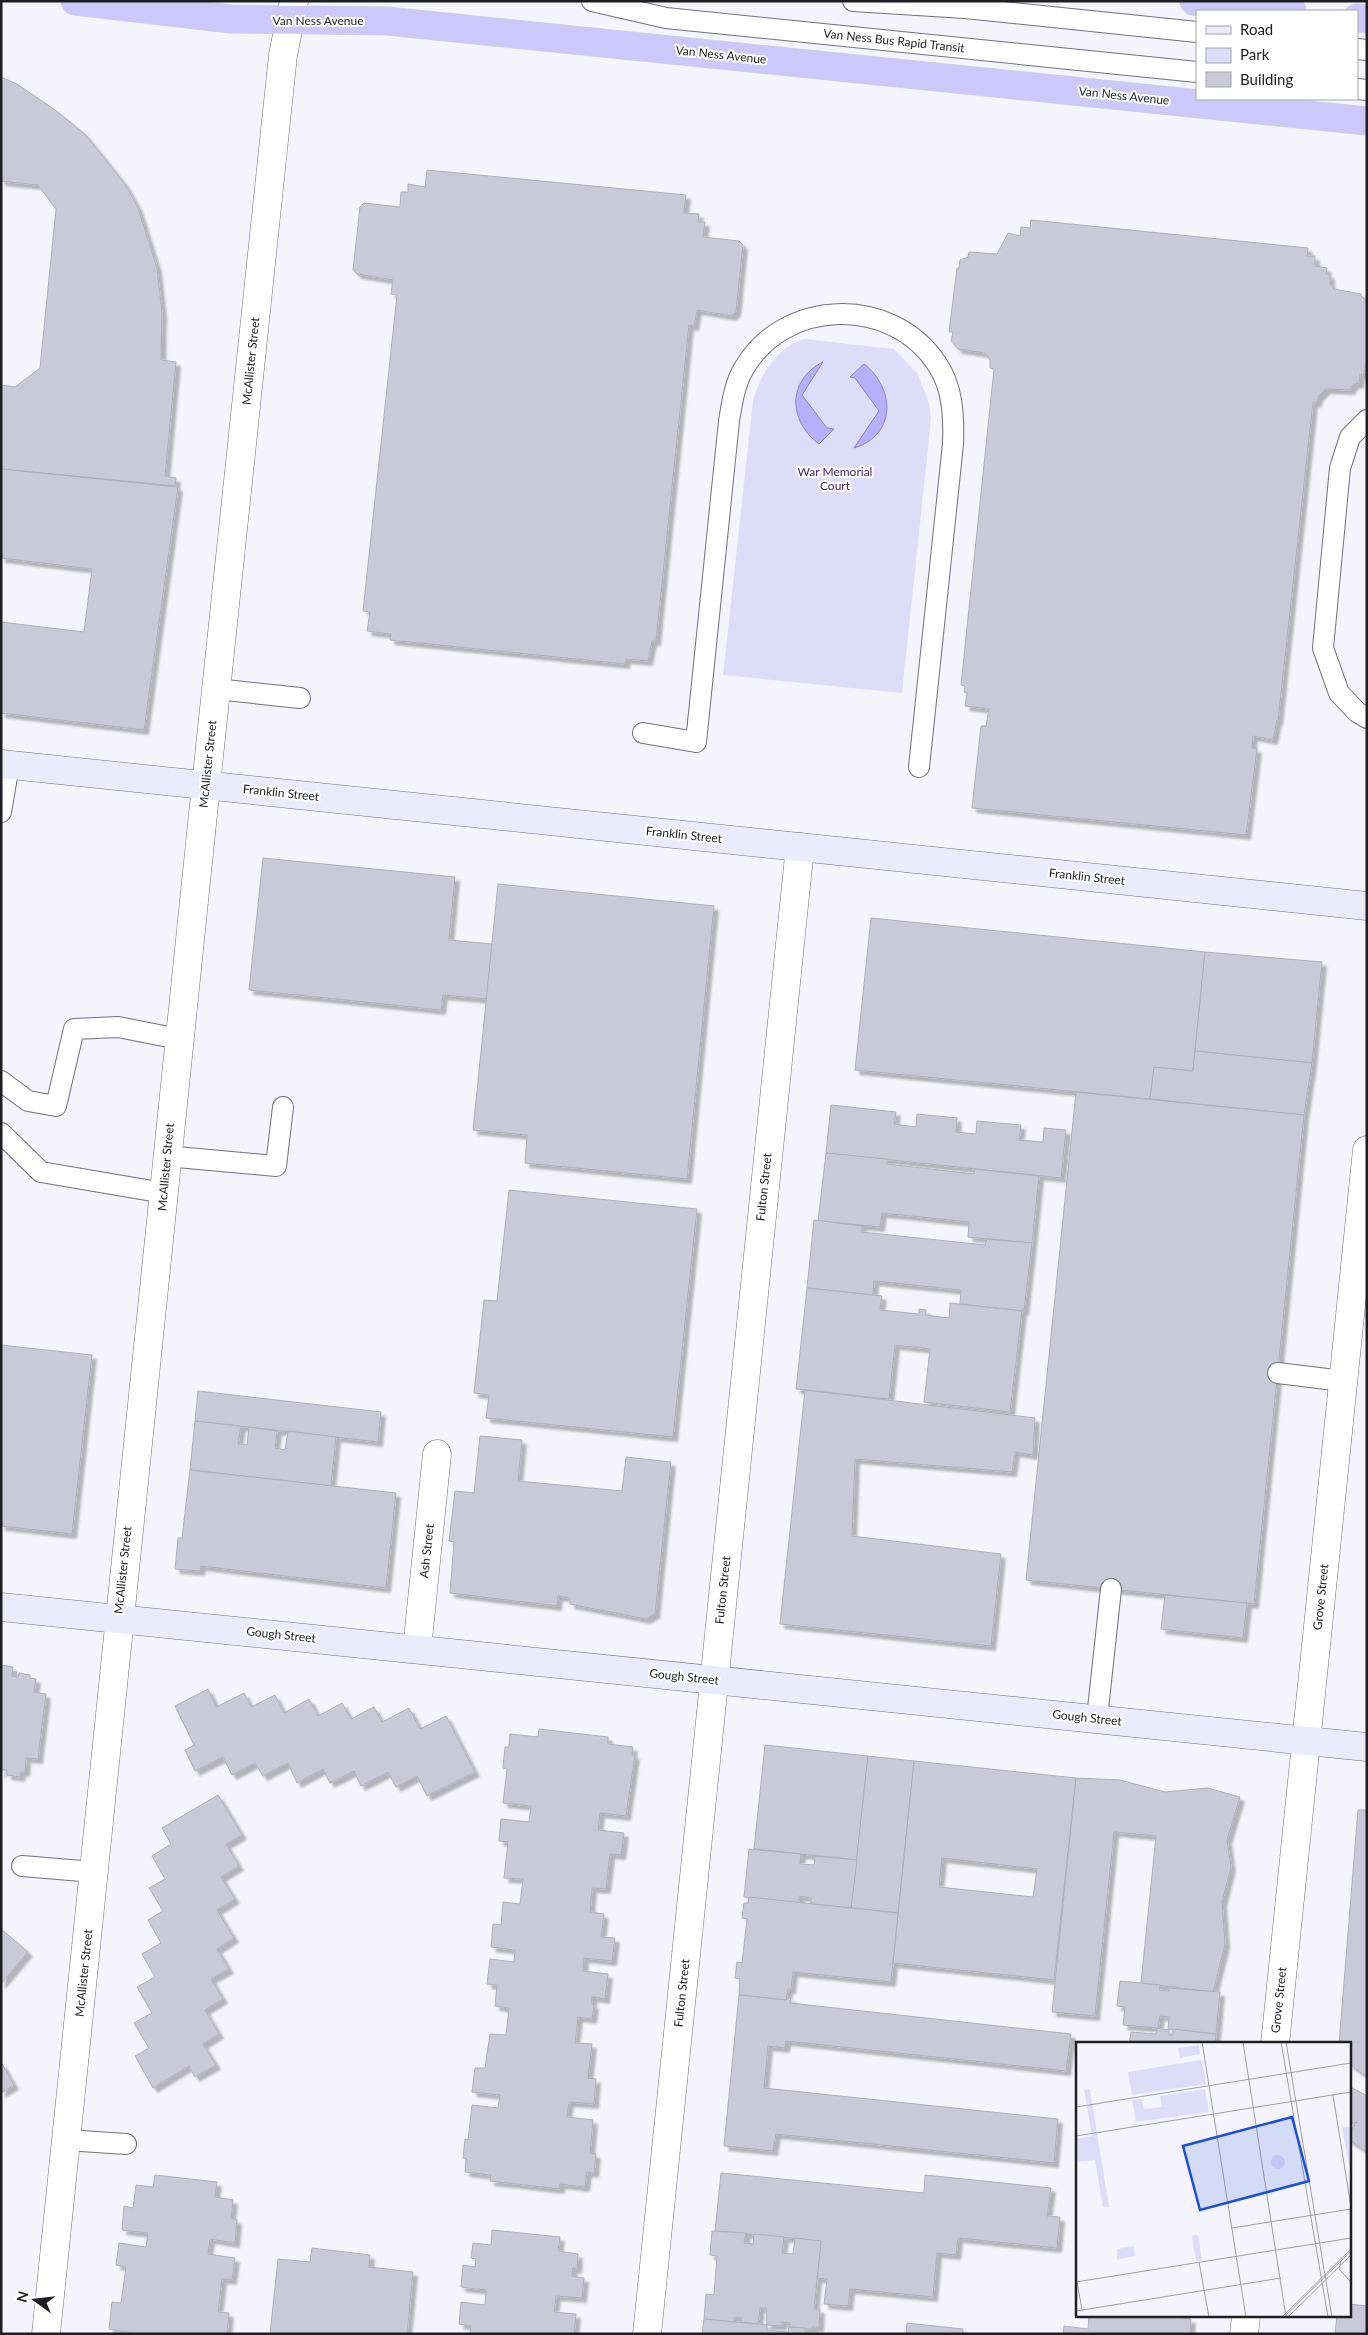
<svg xmlns="http://www.w3.org/2000/svg" width="1368" height="2335" font-family="Lato,sans-serif">
	<style>
		.green { fill: #dfdcfa }
		.water { fill: #b7affa; stroke: #8983b9 }
		.building { fill: #cac9d7; stroke: #afaebb; fill-rule: evenodd; filter: url(#shadow) }
		.lines { fill: none; stroke-linecap: round; stroke-linejoin: round }
		.service-casing { stroke: #72717d; stroke-width: 22 }
		.minor-casing { stroke: #72717d; stroke-width: 29 }
		.tertiary-casing { stroke: #72717d; stroke-width: 29 }
		.secondary-casing { stroke: #72717d; stroke-width: 29 }
		.trunk-casing { stroke: #d2d2d3; stroke-width: 29 }
		.service { stroke: #fff; stroke-width: 20 }
		.minor { stroke: #fff; stroke-width: 28 }
		.tertiary { stroke: #fff; stroke-width: 28 }
		.secondary { stroke: #ecebfd; stroke-width: 28 }
		.trunk { stroke: #cec8fa; stroke-width: 28 }
		.labels { text-anchor: middle; stroke-width: 4; stroke-linejoin: round; paint-order: stroke }
		.street-label { font-size: 12px; fill: #1d1d22; stroke: #fff }
		.park-label { font-size: 12px; fill: #3b257a; stroke: #fff }
		.inset-road { fill: none; stroke: #9f9ea5; stroke-width: 1 }
		.view { fill: #1d4ed8; fill-opacity: 0.15; stroke: #1d4ed8; stroke-width: 2.5 }
		.inset-edge { fill: none; stroke: #1d1d22; stroke-width: 2.5 }
	</style>
	<defs>
		<filter id="shadow"><feDropShadow dx="4.5" dy="4.5" stdDeviation="1" flood-color="#0004"/></filter>
	</defs>
	<rect width="100%" height="100%" fill="#f5f4fd"/>
	<path class="green" d="M805,339L894,349L917,373L929,403L931,418L927,458L902,693L723,675L753,401C759,377 778,345 805,339Z"/>
	<g class="water">
		<path d="M823,362L802,395L827,428L834,429L819,444C788,421 787,380 823,362Z"/>
		<path d="M864,364C895,388 897,435 854,448L879,411L855,378L850,377Z"/>
	</g>
	<g class="building">
		<polygon points="1,77 17,84 55,110 85,134 125,184 138,208 157,268 162,313 161,360 176,362 165,476 176,478 175,486 1,469 1,385 15,387 40,368 56,209 38,185 1,181"/>
		<polygon points="427,170 686,195 684,213 699,214 698,222 705,222 703,237 739,241 743,245 736,312 732,316 697,310 694,326 689,325 656,641 652,641 648,661 626,659 625,664 390,640 391,634 367,631 370,612 363,611 397,295 391,294 393,280 357,274 353,270 360,207 364,203 400,207 401,192 408,192 408,184 425,187"/>
		<polygon points="1031,220 1308,248 1307,256 1315,256 1315,266 1327,268 1326,274 1330,275 1330,283 1334,289 1361,294 1361,296 1367,302 1367,362 1363,375 1360,374 1359,384 1356,383 1351,387 1351,390 1326,389 1318,397 1317,402 1313,402 1278,721 1277,720 1273,740 1253,736 1252,748 1257,749 1246,835 972,808 981,726 986,726 989,709 965,706 967,693 964,692 965,686 961,685 994,369 990,368 990,360 985,353 958,349 951,341 953,332 949,332 957,268 959,268 960,260 968,257 969,252 997,254 1008,233 1020,236 1021,227 1030,228"/>
		<polygon points="1,469 178,487 144,730 1,713 1,622 84,632 92,569 1,558"/>
		<polygon points="263,858 455,877 449,940 492,944 487,999 443,995 441,1010 249,990"/>
		<polygon points="498,884 714,906 687,1179 525,1163 527,1135 473,1130"/>
		<polygon points="871,918 1205,952 1193,1071 1154,1067 1150,1099 855,1070"/>
		<polygon points="1205,952 1322,962 1312,1063 1195,1051"/>
		<polygon points="1195,1051 1312,1063 1304,1115 1150,1099 1154,1067 1193,1071"/>
		<polygon points="1076,1092 1304,1115 1254,1604 1026,1580"/>
		<polygon points="831,1105 896,1112 894,1124 916,1127 917,1114 957,1118 956,1132 976,1134 977,1121 1021,1125 1019,1140 1043,1142 1044,1128 1066,1130 1061,1178 826,1153"/>
		<polygon points="826,1153 887,1159 887,1164 974,1174 975,1169 1039,1176 1032,1243 968,1237 969,1222 882,1213 880,1227 818,1221"/>
		<polygon points="509,1190 697,1209 673,1437 486,1418 489,1395 474,1393 484,1300 497,1301"/>
		<polygon points="814,1220 862,1226 862,1232 985,1245 987,1239 1032,1243 1024,1311 960,1304 961,1290 874,1281 873,1295 807,1288"/>
		<polygon points="807,1288 882,1296 880,1310 919,1314 919,1309 926,1310 925,1315 949,1318 950,1303 1022,1311 1010,1412 924,1402 930,1349 895,1345 889,1399 796,1389"/>
		<polygon points="1,1345 92,1355 72,1534 1,1526"/>
		<polygon points="805,1390 1035,1418 1033,1455 1015,1452 1012,1472 855,1459 852,1536 1001,1554 991,1646 780,1624"/>
		<polygon points="198,1391 381,1412 378,1442 195,1421"/>
		<polygon points="195,1421 241,1426 238,1444 247,1445 249,1427 277,1431 275,1448 285,1450 288,1431 336,1437 331,1486 190,1470"/>
		<polygon points="480,1436 522,1440 518,1481 622,1491 626,1457 671,1462 655,1614 646,1619 570,1604 570,1598 558,1596 557,1606 450,1593 454,1542 449,1541 455,1491 474,1493"/>
		<polygon points="190,1470 396,1493 386,1588 201,1566 200,1571 175,1569 178,1538 182,1538"/>
		<polygon points="1165,1595 1247,1603 1243,1638 1161,1629"/>
		<polygon points="1,1665 13,1667 12,1676 18,1677 19,1673 30,1675 30,1678 36,1679 34,1692 46,1694 38,1759 26,1758 25,1772 21,1772 20,1777 7,1775 7,1770 2,1770 1,1774"/>
		<polygon points="208,1689 216,1707 244,1693 251,1707 275,1695 284,1713 309,1699 318,1716 342,1703 351,1719 374,1707 382,1722 409,1708 420,1729 446,1716 475,1772 427,1796 417,1776 396,1787 388,1772 361,1786 354,1771 330,1783 323,1769 297,1783 288,1763 263,1776 255,1763 232,1775 223,1757 195,1771 185,1750 194,1745 175,1706"/>
		<polygon points="539,1729 608,1737 608,1744 633,1747 632,1755 635,1755 626,1816 600,1813 598,1830 624,1833 621,1855 610,1854 606,1889 592,1888 590,1912 604,1914 601,1937 615,1938 612,1961 584,1958 583,1971 608,1974 605,1999 592,1997 592,2004 594,2005 592,2019 578,2017 575,2043 592,2044 588,2078 596,2079 594,2104 569,2102 567,2117 593,2120 590,2153 596,2154 594,2173 587,2172 585,2187 560,2184 560,2189 490,2181 491,2175 465,2172 466,2159 463,2158 465,2139 468,2140 472,2105 498,2108 500,2095 472,2092 475,2068 485,2068 490,2034 506,2035 509,2008 495,2006 497,1985 487,1984 490,1959 514,1962 515,1950 491,1947 493,1924 501,1925 503,1902 520,1904 523,1879 504,1878 508,1842 499,1841 501,1819 529,1822 531,1806 503,1803 507,1769 503,1768 505,1747 509,1747 510,1734 538,1737"/>
		<polygon points="765,1745 868,1756 857,1860 754,1849"/>
		<polygon points="868,1756 914,1761 898,1913 851,1908"/>
		<path d="M914,1761L1076,1778L1054,1980L893,1963ZM942,1858L1037,1869L1033,1897L939,1887Z"/>
		<polygon points="1076,1778 1120,1780 1165,1792 1208,1788 1240,1797 1227,1840 1231,1867 1222,1902 1225,1944 1213,1992 1141,1983 1156,1836 1114,1832 1095,2016 1052,2012"/>
		<polygon points="218,1795 242,1835 226,1844 239,1866 221,1877 235,1899 217,1910 234,1938 217,1949 229,1969 211,1979 223,1999 205,2010 219,2034 203,2044 216,2065 195,2077 189,2066 153,2088 135,2056 149,2048 134,2023 152,2013 137,1987 155,1977 142,1954 161,1943 148,1920 163,1911 149,1888 165,1879 152,1856 171,1844 162,1828"/>
		<polygon points="1358,1810 1367,1810 1367,2077 1349,2064 1349,2044 1339,2044"/>
		<polygon points="749,1849 801,1854 800,1864 814,1865 815,1856 857,1860 851,1908 811,1904 811,1898 799,1896 799,1903 744,1897"/>
		<polygon points="749,1897 898,1913 891,1982 793,1972 791,1989 788,1989 786,2000 739,1995 740,1979 735,1978 737,1962 742,1963 747,1919 742,1918 744,1903 748,1903"/>
		<polygon points="1,1929 28,1952 1,1984"/>
		<polygon points="1120,1981 1160,1985 1159,1990 1169,1991 1169,1988 1220,1992 1216,2034 1168,2029 1169,2017 1160,2016 1158,2028 1123,2025 1125,2007 1117,2006"/>
		<polygon points="739,1995 786,2000 791,1997 790,2003 1071,2034 1066,2071 786,2041 785,2048 768,2046 764,2088 1058,2119 1054,2163 776,2134 773,2151 724,2146"/>
		<polygon points="1157,2028 1169,2030 1169,2035 1173,2035 1173,2029 1216,2034 1215,2044 1129,2044 1131,2032 1156,2034"/>
		<polygon points="1,2062 14,2085 1,2093"/>
		<polygon points="1349,2086 1367,2096 1367,2152 1349,2140 1349,2133 1357,2122 1349,2124"/>
		<polygon points="721,2173 924,2193 925,2175 1051,2188 1047,2216 1060,2217 1057,2248 958,2238 956,2255 937,2253 933,2297 850,2289 848,2306 824,2304 827,2279 817,2278 821,2241 715,2231"/>
		<polygon points="155,2175 217,2182 215,2197 233,2200 231,2218 237,2220 235,2243 210,2239 208,2254 235,2258 232,2280 222,2279 218,2312 229,2313 227,2334 136,2334 109,2329 112,2302 121,2303 126,2267 116,2265 119,2243 146,2247 148,2233 122,2230 124,2206 133,2208 136,2185 153,2187"/>
		<polygon points="492,2230 560,2237 558,2251 578,2254 577,2269 573,2268 572,2276 584,2278 582,2298 556,2296 554,2312 576,2314 574,2334 470,2334 471,2326 459,2324 461,2302 485,2305 486,2290 461,2287 463,2265 475,2267 476,2259 471,2258 473,2243 491,2245"/>
		<polygon points="712,2231 746,2233 744,2243 753,2244 754,2234 784,2237 782,2253 793,2254 795,2238 821,2241 814,2309 820,2309 819,2327 812,2327 812,2329 789,2327 790,2323 782,2322 782,2326 767,2325 766,2308 760,2308 758,2324 741,2322 741,2318 734,2317 734,2322 704,2319 706,2294 714,2295 717,2256 710,2255"/>
		<polygon points="312,2248 370,2255 369,2267 413,2272 407,2334 270,2334 278,2259 310,2262"/>
		<polygon points="1349,2304 1367,2306 1367,2334 1335,2334 1337,2316 1349,2316"/>
		<polygon points="1089,2316 1169,2316 1191,2319 1190,2334 1063,2334 1064,2326 1088,2329"/>
		<polygon points="704,2319 767,2325 767,2330 788,2332 789,2327 805,2328 805,2333 811,2334 702,2334"/>
		<polygon points="907,2323 963,2329 963,2334 906,2334"/>
	</g>
	<g class="lines">
		<defs>
			<g id="service">
				<polyline points="592,1 666,18 1197,72"/>
				<polyline points="853,1 965,8 1197,32"/>
				<polyline points="1357,49 1367,50"/>
				<polyline points="1357,89 1367,90"/>
				<polyline points="1367,420 1350,437 1340,468 1323,648 1339,693 1357,712 1367,718"/>
				<polyline points="216,689 300,698"/>
				<path d="M643,733L696,742L729,421C732,404 734,386 743,370C783,298 892,295 937,364C953,387 954,417 953,444L919,767"/>
				<polyline points="1,812 9,765"/>
				<polyline points="1,1081 28,1101 56,1106 74,1029 118,1027 179,1039"/>
				<polyline points="1,1133 41,1172 164,1193"/>
				<polyline points="166,1156 276,1166 283,1107"/>
				<polyline points="1278,1373 1343,1381"/>
				<polyline points="1097,1718 1111,1589"/>
				<polyline points="22,1866 94,1872"/>
				<polyline points="66,2140 126,2144"/>
			</g>
			<g id="minor">
				<polyline points="417,1649 437,1454"/>
				<polyline points="1275,2044 1367,1150"/>
				<polyline points="46,2334 206,785"/>
				<polyline points="1244,2334 1246,2316"/>
			</g>
			<g id="tertiary">
				<polyline points="206,785 283,55 294,1"/>
				<polyline points="647,2334 800,847"/>
			</g>
			<g id="secondary">
				<polyline points="1,764 1367,906"/>
				<polyline points="1,1607 1367,1747"/>
			</g>
			<g id="trunk">
				<polyline points="75,1 231,19 387,21 1367,121"/>
				<polyline points="1194,1 1292,11"/>
				<polyline points="1357,18 1367,19"/>
			</g>
		</defs>
		<use href="#service" class="service-casing"/>
		<use href="#minor" class="minor-casing"/>
		<use href="#tertiary" class="tertiary-casing"/>
		<use href="#secondary" class="secondary-casing"/>
		<use href="#trunk" class="trunk-casing"/>
		<use href="#service" class="service"/>
		<use href="#minor" class="minor"/>
		<use href="#tertiary" class="tertiary"/>
		<use href="#secondary" class="secondary"/>
		<use href="#trunk" class="trunk"/>
	</g>
	<g class="labels">
		<g class="street-label">
			<text x="318" y="25">Van Ness Avenue</text>
			<text transform="translate(894 41) rotate(6)" y="4">Van Ness Bus Rapid Transit</text>
			<text transform="translate(721 55) rotate(6)" y="4">Van Ness Avenue</text>
			<text transform="translate(1124 96) rotate(6)" y="4">Van Ness Avenue</text>
			<text transform="translate(251 361) rotate(-84)" y="4">McAllister Street</text>
			<text transform="translate(208 764) rotate(-84)" y="4">McAllister Street</text>
			<text transform="translate(281 793) rotate(6)" y="4">Franklin Street</text>
			<text transform="translate(684 835) rotate(6)" y="4">Franklin Street</text>
			<text transform="translate(1087 877) rotate(6)" y="4">Franklin Street</text>
			<text transform="translate(166 1167) rotate(-85)" y="4">McAllister Street</text>
			<text transform="translate(764 1187) rotate(-84)" y="4">Fulton Street</text>
			<text transform="translate(427 1551) rotate(-84)" y="4">Ash Street</text>
			<text transform="translate(123 1570) rotate(-84)" y="4">McAllister Street</text>
			<text transform="translate(723 1590) rotate(-84)" y="4">Fulton Street</text>
			<text transform="translate(1321 1597) rotate(-84)" y="4">Grove Street</text>
			<text transform="translate(281 1635) rotate(6)" y="4">Gough Street</text>
			<text transform="translate(684 1677) rotate(6)" y="4">Gough Street</text>
			<text transform="translate(1087 1718) rotate(6)" y="4">Gough Street</text>
			<text transform="translate(84 1973) rotate(-84)" y="4">McAllister Street</text>
			<text transform="translate(682 1993) rotate(-84)" y="4">Fulton Street</text>
			<text transform="translate(1279 2000) rotate(-84)" y="4">Grove Street</text>
		</g>
		<g class="park-label">
			<text x="835" y="476">War Memorial<tspan x="835" dy="14">Court</tspan></text>
		</g>
	</g>
	<g transform="translate(1076 2042)">
		<rect width="275" height="275" fill="#f5f4fd"/>
		<path d="M123,3L124,12L104,16L102,6ZM126,18L130,42L56,53L52,30ZM14,47L33,165H27L19,118L0,120V97L16,94L8,48ZM129,47L133,70L60,80L56,58L66,57L68,67L86,65L84,54ZM267,85H275V133L266,87ZM195 120a7 7 0 1 1 14 0a7 7 0 1 1-14 0ZM122,193L126,218L120,219L116,194ZM58,204L59,214L41,218V207Z" fill="#dfdcfa"/>
		<path class="inset-road" d="M126,0L170,275M167,0L210,275M205,0L252,275M210,0L256,275M257,53L275,165M0,65L275,21M0,94L275,50M156,186L275,167M265,219L263,227L275,240M123,220L133,275M0,234L6,268M0,240L275,196M0,269L205,236M206,275L275,207M208,275L275,209M212,275L275,213"/>
		<path class="view" d="M216,75L233,139L124,168L107,104Z"/>
		<rect width="275" height="275" class="inset-edge"/>
	</g>
	<rect width="1368" height="2335" fill="none" stroke="#1d1d22" stroke-width="5"/>
	<rect x="1196" y="10" width="162" height="90" fill="#ffffff" stroke="#a5a5a7"/>
	<rect x="1206" y="26" width="25" height="8" fill="#ecebfd" stroke="#a5a5a7"/>
	<text x="1240" y="35" font-size="15" fill="#1d1d22">Road</text>
	<rect x="1206" y="48" width="25" height="15" fill="#dfdcfa" stroke="#a5a5a7"/>
	<text x="1240" y="60" font-size="15" fill="#1d1d22">Park</text>
	<rect x="1206" y="72" width="25" height="15" fill="#cac9d7" stroke="#a5a5a7"/>
	<text x="1240" y="85" font-size="15" fill="#1d1d22">Building</text>
	<g transform="translate(35 2300) rotate(285)" stroke="#ffffff" stroke-width="4" paint-order="stroke">
	<path d="M0-4L9 19L0 12L-9 19Z" fill="#1d1d22"/>
	<text y="-8" font-size="14" font-weight="bold" text-anchor="middle" fill="#1d1d22">N</text>
	</g>
</svg>
